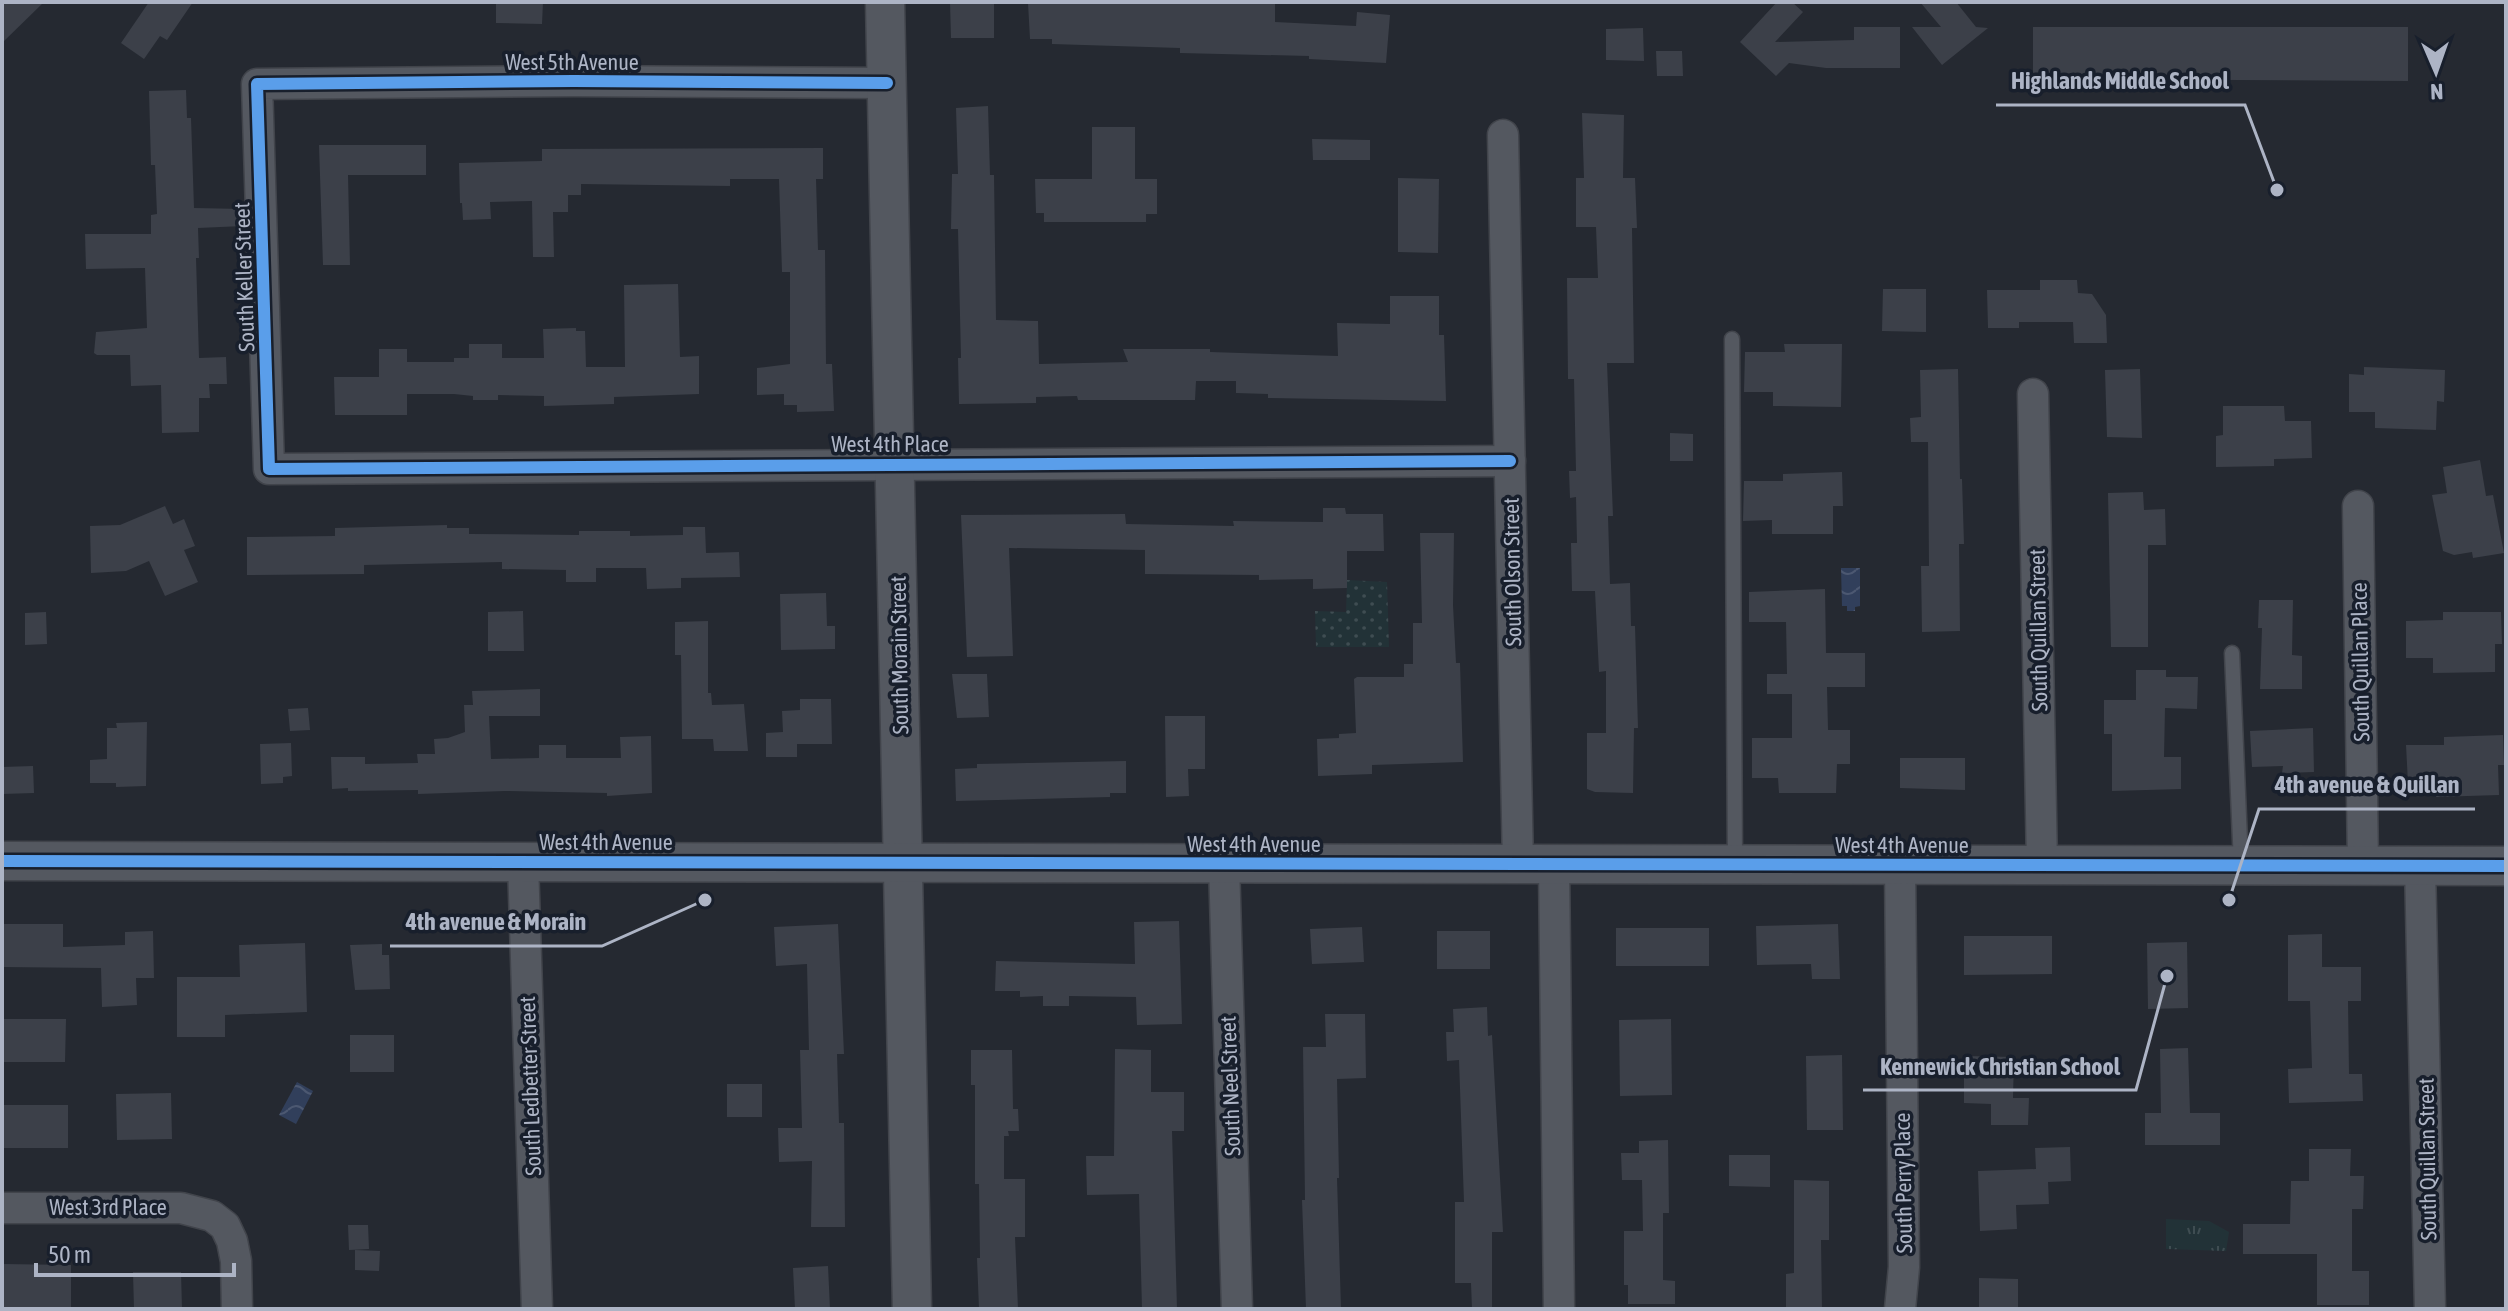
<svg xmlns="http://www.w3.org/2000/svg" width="2508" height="1311" font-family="'Asap Condensed',sans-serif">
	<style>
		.park { fill: url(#park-tufts) }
		.garden { fill: url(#garden-dots) }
		.water { fill: url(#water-waves) }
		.building { fill: #3c4049 }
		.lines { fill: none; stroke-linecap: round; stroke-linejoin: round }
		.service-casing { stroke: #41444b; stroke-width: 17 }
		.minor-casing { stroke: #41444b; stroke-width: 33 }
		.tertiary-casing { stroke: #41444b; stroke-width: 41 }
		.service { stroke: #545860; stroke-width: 14 }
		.minor { stroke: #545860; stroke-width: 30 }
		.tertiary { stroke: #545860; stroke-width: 38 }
		.cycleway-casing { stroke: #181f2c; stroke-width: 17 }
		.cycleway { stroke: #5a9eea; stroke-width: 12 }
		.labels { text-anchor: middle; stroke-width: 7; stroke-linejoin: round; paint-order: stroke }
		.street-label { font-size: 22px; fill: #adb4c5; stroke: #181f2c }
		.leader { fill: none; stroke: #adb4c5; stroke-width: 3 }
		.callout-dot { fill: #adb4c5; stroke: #181f2c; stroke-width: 3 }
		.callout-label { font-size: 24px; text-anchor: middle; font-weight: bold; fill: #adb4c5; stroke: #181f2c; stroke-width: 7; stroke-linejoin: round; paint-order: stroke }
	</style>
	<defs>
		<pattern id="park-tufts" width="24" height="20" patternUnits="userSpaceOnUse" patternTransform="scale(2)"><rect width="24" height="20" fill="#223237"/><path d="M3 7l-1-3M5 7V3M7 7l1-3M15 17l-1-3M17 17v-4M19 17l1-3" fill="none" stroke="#3f4d52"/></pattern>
		<pattern id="garden-dots" width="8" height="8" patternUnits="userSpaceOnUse" patternTransform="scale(2)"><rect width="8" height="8" fill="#223237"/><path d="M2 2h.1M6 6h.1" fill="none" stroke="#3f4d52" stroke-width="1.8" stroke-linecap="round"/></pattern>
		<pattern id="water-waves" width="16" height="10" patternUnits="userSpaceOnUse" patternTransform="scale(2)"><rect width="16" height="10" fill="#313f5b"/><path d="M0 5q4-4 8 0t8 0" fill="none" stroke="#4c5871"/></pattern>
	</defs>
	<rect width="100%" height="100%" fill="#252931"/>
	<polygon class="park" points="2166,1219 2209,1221 2229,1232 2226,1251 2166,1249"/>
	<polygon class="garden" points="1347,580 1387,582 1389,647 1316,647 1315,611 1346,612"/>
	<g class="water">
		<polygon points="1841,568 1860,568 1860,606 1855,607 1855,611 1847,611 1847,606 1842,606"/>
		<polygon points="297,1082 313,1091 296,1124 279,1115"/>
	</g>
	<g class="building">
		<polygon points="2,2 44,2 2,43"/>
		<polygon points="149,2 193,2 167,40 160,36 144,59 121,43"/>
		<polygon points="496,2 543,2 542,24 496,23"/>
		<polygon points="950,2 994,4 994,38 951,38"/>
		<polygon points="1054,2 1275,2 1275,22 1356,26 1357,12 1390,15 1386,63 1309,59 1309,56 1180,53 1180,48 1052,44 1052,39 1030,39 1028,3"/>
		<polygon points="1777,2 1792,2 1803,12 1775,42 1854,40 1854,27 1900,27 1900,68 1826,68 1789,63 1776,76 1740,42"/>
		<polygon points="1920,2 1956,2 1976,27 1988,28 1942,65 1912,27 1941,27"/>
		<polygon points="2033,27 2408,27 2408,81 2033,79"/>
		<polygon points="1643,28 1644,61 1606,60 1606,29"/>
		<polygon points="1656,51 1682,51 1683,76 1657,76"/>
		<polygon points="186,90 187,118 191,118 194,208 243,209 243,226 198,228 199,258 196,258 199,358 226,357 227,384 209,384 210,398 199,398 199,432 162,433 161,385 131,386 130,355 97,355 94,353 96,332 147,328 145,268 86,269 85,234 151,234 151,215 157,214 155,165 151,165 149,91"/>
		<polygon points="988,106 990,175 994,175 996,320 1038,321 1039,364 1128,362 1123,349 1210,349 1210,352 1338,356 1337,323 1390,324 1390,296 1439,296 1439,335 1444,335 1446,401 1268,398 1268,394 1236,393 1236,381 1196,381 1195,400 1078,400 1077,396 1036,397 1036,403 959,404 958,358 961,358 958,229 951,229 952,174 958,174 956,108"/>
		<polygon points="1582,113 1624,115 1623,178 1635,178 1637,228 1632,228 1634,363 1607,363 1613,516 1608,516 1610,584 1630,583 1631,626 1635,626 1638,728 1634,728 1633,793 1595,792 1587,789 1587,733 1606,733 1606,671 1599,672 1595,591 1572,591 1571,543 1577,543 1576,497 1570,498 1569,471 1576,471 1574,379 1568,379 1567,278 1598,278 1596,227 1576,227 1576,178 1584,178"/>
		<polygon points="1092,127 1135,127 1135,179 1157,179 1157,214 1146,214 1146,222 1044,222 1044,213 1036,213 1035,179 1092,179"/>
		<polygon points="1312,139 1370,140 1370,160 1313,160"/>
		<polygon points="319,145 426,145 426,175 348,175 350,265 323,265"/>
		<polygon points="823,148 823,179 816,179 818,250 825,250 826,364 832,364 834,411 797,412 797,405 784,405 784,394 757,395 757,368 790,364 790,272 782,272 779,179 730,179 730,186 581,184 581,195 568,195 568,212 553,212 554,257 533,257 532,201 490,202 491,219 463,220 462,203 460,203 459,163 542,161 542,149"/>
		<polygon points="1398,178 1439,179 1438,253 1398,252"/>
		<polygon points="2040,280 2077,280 2078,293 2092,294 2106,315 2107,343 2074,343 2073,322 2019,322 2019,328 1988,328 1987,290 2040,290"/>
		<polygon points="678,284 680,357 699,356 699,394 614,397 614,404 544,406 544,396 498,395 498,400 473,400 473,396 454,394 407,394 407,415 335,415 334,377 379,377 379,349 407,349 407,362 454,362 454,358 469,358 469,344 502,344 502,358 544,358 543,329 576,328 576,331 585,331 586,367 625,367 624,285"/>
		<polygon points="1883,289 1926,289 1926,332 1882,331"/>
		<polygon points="1784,344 1842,344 1841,407 1773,406 1773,392 1744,392 1745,352 1785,352"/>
		<polygon points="2364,367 2445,370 2444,402 2437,401 2436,430 2375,428 2375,412 2349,412 2349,374 2364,375"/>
		<polygon points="1958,369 1960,479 1962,479 1964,544 1959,544 1960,631 1922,632 1921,566 1929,566 1928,442 1911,442 1910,418 1921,417 1920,370"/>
		<polygon points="2140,369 2142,438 2107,437 2105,370"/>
		<polygon points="2223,406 2284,406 2285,421 2311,421 2312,458 2274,459 2274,466 2216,467 2216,436 2223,435"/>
		<polygon points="1670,433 1693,434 1693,461 1670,461"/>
		<polygon points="2480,460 2486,496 2493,495 2504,553 2473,558 2472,552 2454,555 2443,551 2432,495 2447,493 2443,467"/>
		<polygon points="1842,472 1843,506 1833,506 1833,534 1772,534 1772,520 1743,521 1744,481 1783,481 1783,474"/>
		<polygon points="2143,492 2144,510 2165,509 2166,545 2148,545 2148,647 2111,647 2108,493"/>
		<polygon points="165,506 173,524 184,519 195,546 184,550 198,582 165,596 149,561 126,571 91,573 90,526 120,525"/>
		<polygon points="1323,508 1345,508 1346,514 1383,514 1384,551 1347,551 1347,588 1313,589 1313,579 1259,580 1259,575 1145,574 1145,550 1009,548 1013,656 967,657 961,515 1125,514 1126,524 1234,526 1233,521 1323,522"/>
		<polygon points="447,525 447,528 469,528 469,534 579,535 579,531 630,531 630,536 683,535 683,527 705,527 706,553 739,552 740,577 681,578 681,588 647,589 646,568 596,568 596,582 566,582 566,570 502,569 502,562 364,565 364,574 247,575 247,537 335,536 335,528"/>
		<polygon points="1420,533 1454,533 1453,605 1456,663 1460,663 1463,762 1372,765 1372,774 1318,776 1317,739 1339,738 1339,734 1356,733 1354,679 1357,677 1404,677 1404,664 1413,664 1413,623 1422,623"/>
		<polygon points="1825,589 1826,653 1865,653 1865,687 1827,687 1828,730 1850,730 1850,764 1837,764 1836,793 1779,793 1778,778 1752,778 1752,738 1792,738 1792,694 1767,694 1767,674 1787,674 1786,622 1749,622 1749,592"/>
		<polygon points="826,593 827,626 835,626 835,649 781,650 780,594"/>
		<polygon points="2259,600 2293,600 2292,655 2302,656 2302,689 2260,689 2262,628 2258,628"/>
		<polygon points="523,611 524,651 488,651 488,612"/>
		<polygon points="46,612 47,644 25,645 25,613"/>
		<polygon points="2443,612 2501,612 2502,644 2495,644 2495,672 2433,673 2433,658 2406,658 2406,621 2443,620"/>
		<polygon points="708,621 708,693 711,693 712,705 744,704 748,751 714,751 713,739 682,739 681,655 675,655 675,622"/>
		<polygon points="2136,670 2166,670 2166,677 2198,677 2197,709 2165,708 2164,757 2181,757 2181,789 2112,791 2112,734 2104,734 2104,700 2136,700"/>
		<polygon points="952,674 987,674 989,717 957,718"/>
		<polygon points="540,689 540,716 489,716 491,759 539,758 539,745 566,745 566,758 621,758 620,737 651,736 652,793 607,796 607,793 505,791 418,794 418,790 348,791 348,788 332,789 331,757 365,757 365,764 418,763 417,754 435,754 434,739 448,738 465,732 464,705 473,705 472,691"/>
		<polygon points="800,699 831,699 832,744 797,744 797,757 766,757 766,733 783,732 782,711 800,710"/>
		<polygon points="308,708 310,730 290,731 288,709"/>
		<polygon points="1165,716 1205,716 1205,769 1188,769 1189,796 1166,797"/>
		<polygon points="147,722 146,786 116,787 116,783 90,783 90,760 107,759 107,728 117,728 116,723"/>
		<polygon points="2313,728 2314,772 2282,773 2283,766 2252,767 2250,731"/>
		<polygon points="2503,735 2504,765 2498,765 2499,795 2436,797 2435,782 2408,783 2406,745 2444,745 2444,737"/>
		<polygon points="291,743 292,776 283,777 283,783 261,784 260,744"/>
		<polygon points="1900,758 1965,758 1965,790 1900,788"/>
		<polygon points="1126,761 1126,793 1110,793 1110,797 956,801 955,769 977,768 977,764"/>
		<polygon points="33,766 34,793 2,794 2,767"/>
		<polygon points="1179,921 1182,1024 1137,1025 1136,997 1069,996 1069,1006 1043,1006 1043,996 1020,997 1020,991 995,991 996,961 1135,964 1134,922"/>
		<polygon points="2,924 63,924 63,947 125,945 125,932 153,931 154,978 136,978 137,1005 102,1007 101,968 2,967"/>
		<polygon points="838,924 844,1054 837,1054 839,1123 844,1123 845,1227 811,1227 812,1161 779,1162 778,1128 802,1128 800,1050 809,1050 807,964 776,966 774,927"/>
		<polygon points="1838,924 1840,979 1812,979 1811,964 1757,965 1756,926"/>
		<polygon points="1362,927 1364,962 1312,964 1310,929"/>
		<rect x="1616" y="928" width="93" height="38"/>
		<rect x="1437" y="931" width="53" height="38"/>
		<polygon points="2322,934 2322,967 2361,967 2361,1001 2348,1001 2349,1074 2362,1074 2363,1101 2289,1103 2288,1069 2312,1068 2310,1001 2288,1001 2288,935"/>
		<polygon points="1964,936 2052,936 2052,974 1964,975"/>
		<polygon points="2187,942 2188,1008 2148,1009 2147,943"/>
		<polygon points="305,943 307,1012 225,1015 225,1037 177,1037 177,977 240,977 239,945"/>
		<polygon points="382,944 382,955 389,955 390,989 355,990 350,945"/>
		<polygon points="1487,1007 1488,1036 1492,1035 1503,1232 1492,1232 1492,1309 1472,1309 1471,1283 1455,1283 1455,1202 1464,1202 1459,1060 1447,1061 1446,1032 1454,1032 1453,1009"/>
		<polygon points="1325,1014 1365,1014 1366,1078 1337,1079 1339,1178 1337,1178 1341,1309 1306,1309 1302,1200 1305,1200 1303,1047 1326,1047"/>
		<polygon points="2,1019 66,1019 65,1062 2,1062"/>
		<polygon points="1671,1019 1672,1095 1620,1096 1619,1020"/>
		<rect x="350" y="1035" width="44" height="37"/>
		<polygon points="2188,1048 2190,1113 2220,1113 2220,1145 2145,1145 2145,1113 2161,1113 2160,1049"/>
		<polygon points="1115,1049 1151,1050 1151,1092 1184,1092 1184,1131 1172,1131 1177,1309 1142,1309 1139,1194 1087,1195 1086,1156 1114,1156"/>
		<polygon points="971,1050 1012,1050 1013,1109 1018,1109 1019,1131 1008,1131 1009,1136 1004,1136 1004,1179 1025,1179 1025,1237 1015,1237 1018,1309 979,1309 977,1258 980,1258 979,1184 975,1184 975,1085 971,1085"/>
		<polygon points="1842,1055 1843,1130 1807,1130 1806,1056"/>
		<polygon points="1964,1056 2014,1057 2013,1098 2029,1098 2028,1125 1991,1125 1991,1104 1964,1103"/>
		<rect x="727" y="1084" width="35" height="33"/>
		<polygon points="171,1093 172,1139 117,1140 116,1094"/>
		<rect x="2" y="1105" width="66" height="43"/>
		<polygon points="1668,1140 1669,1213 1663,1213 1663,1280 1675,1281 1675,1304 1628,1304 1628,1285 1624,1285 1624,1231 1643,1231 1642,1180 1622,1180 1621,1153 1639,1153 1639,1141"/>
		<polygon points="2070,1147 2071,1181 2048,1182 2049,1204 2016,1205 2017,1229 1980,1231 1978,1171 2036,1169 2035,1148"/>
		<polygon points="2309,1149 2351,1149 2350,1176 2364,1176 2363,1209 2352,1209 2352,1271 2369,1271 2369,1305 2317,1305 2317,1254 2243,1254 2243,1224 2290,1224 2291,1181 2309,1181"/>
		<polygon points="1729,1155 1770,1155 1770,1187 1729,1186"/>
		<polygon points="1794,1180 1829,1181 1829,1240 1821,1240 1822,1309 1786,1309 1786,1274 1794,1273"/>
		<polygon points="348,1225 368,1225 369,1249 349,1250"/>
		<polygon points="355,1250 380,1251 379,1271 355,1270"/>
		<polygon points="2,1264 71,1265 71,1309 2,1309"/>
		<polygon points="828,1266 830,1309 795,1309 793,1268"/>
		<polygon points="133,1272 181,1272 182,1309 134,1309"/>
		<polygon points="1979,1278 2018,1279 2018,1309 1979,1309"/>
	</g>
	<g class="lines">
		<defs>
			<g id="service">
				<polyline points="1732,339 1735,863"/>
				<polyline points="2232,653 2241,864"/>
			</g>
			<g id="minor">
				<polyline points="887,83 574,81 257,84 269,469 1510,461"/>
				<polyline points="1503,135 1518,865"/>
				<polyline points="2033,394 2042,865"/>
				<polyline points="2358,506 2363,866"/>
				<polyline points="523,862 537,1309"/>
				<polyline points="1224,864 1237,1309"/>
				<polyline points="1554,865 1559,1309"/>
				<polyline points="2420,866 2430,1309"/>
				<polyline points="2,1208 181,1208 212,1216 225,1226 232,1241 236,1261 237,1309"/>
				<polyline points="1900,1309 1904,1267 1900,865"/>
			</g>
			<g id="tertiary">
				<polyline points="885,2 912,1309"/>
				<polyline points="2,861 2506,866"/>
			</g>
		</defs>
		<use href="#service" class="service-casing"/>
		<use href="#minor" class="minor-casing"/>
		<use href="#tertiary" class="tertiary-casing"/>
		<use href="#service" class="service"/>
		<use href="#minor" class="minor"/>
		<use href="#tertiary" class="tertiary"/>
		<defs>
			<g id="cycleway">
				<polyline points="887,83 574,81 257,84 269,469 1510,461"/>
				<polyline points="2,861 2506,866"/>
			</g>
		</defs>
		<use href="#cycleway" class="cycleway-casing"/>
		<use href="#cycleway" class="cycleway"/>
	</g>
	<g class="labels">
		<g class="street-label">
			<text x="572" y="70">West 5th Avenue</text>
			<text transform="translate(244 277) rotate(-92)" y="8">South Keller Street</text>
			<text x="890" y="452">West 4th Place</text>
			<text transform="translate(1512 572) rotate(-91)" y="8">South Olson Street</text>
			<text transform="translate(2038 630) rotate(-91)" y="8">South Quillan Street</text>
			<text transform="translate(899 655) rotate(-91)" y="8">South Morain Street</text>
			<text transform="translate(2360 662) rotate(-91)" y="8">South Quillan Place</text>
			<text x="606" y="850">West 4th Avenue</text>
			<text x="1254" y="852">West 4th Avenue</text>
			<text x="1902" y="853">West 4th Avenue</text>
			<text transform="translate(530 1086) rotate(-92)" y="8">South Ledbetter Street</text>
			<text transform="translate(1230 1086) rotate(-92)" y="8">South Neel Street</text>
			<text transform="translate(2427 1159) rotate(-91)" y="8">South Quillan Street</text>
			<text transform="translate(1903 1183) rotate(-91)" y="8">South Perry Place</text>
			<text x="108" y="1215">West 3rd Place</text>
		</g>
	</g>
	<path class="leader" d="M2277 190L2245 105H1996M2229 900L2259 809H2475M705 900L602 946H390M2167 976L2136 1090H1863"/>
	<g class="callout-dot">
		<circle cx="2277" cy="190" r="8"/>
		<circle cx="2229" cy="900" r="8"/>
		<circle cx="705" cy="900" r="8"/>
		<circle cx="2167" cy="976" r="8"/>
	</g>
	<g class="callout-label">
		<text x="2120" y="89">Highlands Middle School</text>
		<text x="2367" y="793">4th avenue &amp; Quillan</text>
		<text x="496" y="930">4th avenue &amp; Morain</text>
		<text x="2000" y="1075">Kennewick Christian School</text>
	</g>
	<rect width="2508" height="1311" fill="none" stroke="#adb4c5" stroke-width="8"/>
	<g transform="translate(2436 72) rotate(178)" stroke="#181f2c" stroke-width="6" paint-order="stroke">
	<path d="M0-6L14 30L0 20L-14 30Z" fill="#adb4c5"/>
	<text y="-12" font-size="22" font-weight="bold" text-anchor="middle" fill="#adb4c5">N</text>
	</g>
	<path d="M36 1263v12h198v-12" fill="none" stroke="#adb4c5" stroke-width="4"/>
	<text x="48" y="1263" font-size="24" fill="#adb4c5" stroke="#181f2c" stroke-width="6" paint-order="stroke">50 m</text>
</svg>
